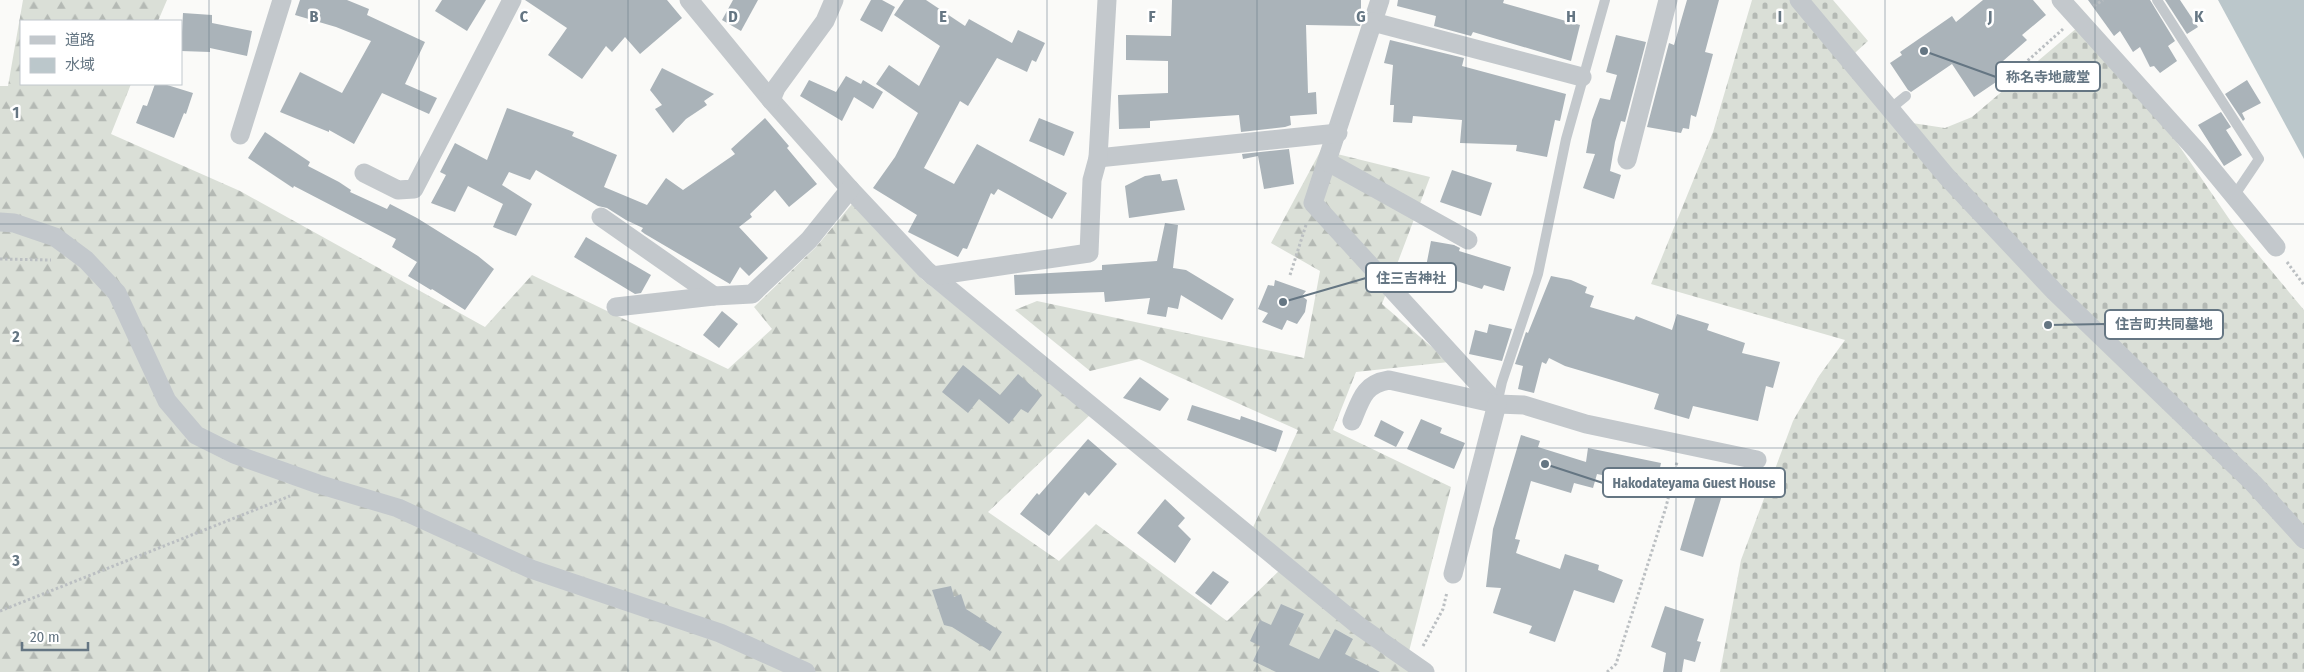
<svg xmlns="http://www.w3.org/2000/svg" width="2304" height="672" font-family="'Fira Sans Condensed','Noto Sans JP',sans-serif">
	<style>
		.forest { fill: url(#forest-firs) }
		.cemetery { fill: url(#cemetery-stones) }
		.water { fill: #bbc7cb }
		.building { fill: #aab3b9 }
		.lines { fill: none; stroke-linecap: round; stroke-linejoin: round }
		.path { stroke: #bbbfc2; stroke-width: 3; stroke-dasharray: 2.5 2.5; stroke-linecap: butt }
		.lane { stroke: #c3c8cc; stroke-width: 10 }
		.street { stroke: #c3c8cc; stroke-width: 19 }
		.grid { fill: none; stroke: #657683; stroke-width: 1; stroke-opacity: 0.55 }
		.grid-label { font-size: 16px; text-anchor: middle; font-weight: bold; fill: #657683; stroke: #fff; stroke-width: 5; stroke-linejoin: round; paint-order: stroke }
		.leader { fill: none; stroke: #657683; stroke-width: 2 }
		.callout-dot { fill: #657683; stroke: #fff; stroke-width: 2 }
		.callout { fill: #fff; stroke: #657683; stroke-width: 2 }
		.callout-label { font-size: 14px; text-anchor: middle; font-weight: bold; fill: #657683 }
	</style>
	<defs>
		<pattern id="forest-firs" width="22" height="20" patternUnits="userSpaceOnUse" patternTransform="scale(1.25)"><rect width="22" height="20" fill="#dadfd7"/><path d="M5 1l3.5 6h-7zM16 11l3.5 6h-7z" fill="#b4b9b4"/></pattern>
		<pattern id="cemetery-stones" width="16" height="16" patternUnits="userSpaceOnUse" patternTransform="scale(1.25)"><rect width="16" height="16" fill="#dadfd7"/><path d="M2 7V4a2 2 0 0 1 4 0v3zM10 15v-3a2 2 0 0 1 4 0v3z" fill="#b4b9b4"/></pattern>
	</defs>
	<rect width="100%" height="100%" fill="#fafaf8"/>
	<polygon class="forest" points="23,0 167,0 158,21 21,21 21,84 131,84 111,134 240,191 485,327 532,275 728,369 772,329 754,307 816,247 852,204 922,279 1091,414 988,512 1059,561 1096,524 1227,621 1281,569 1249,536 1298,430 1139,359 1090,371 1015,310 1037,301 1304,358 1320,271 1271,243 1321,150 1430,177 1382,304 1449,362 1356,372 1333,430 1451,487 1405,667 1412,672 0,672 0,86 8,86"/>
	<polygon class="cemetery" points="1752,0 1833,0 1868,41 1845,62 1899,121 1945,128 1972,117 2078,27 2169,131 2234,226 2304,310 2304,672 1720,672 1741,560 1793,421 1819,376 1845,340 1651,284 1713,132"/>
	<polygon class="water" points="2218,0 2304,0 2304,159"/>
	<g class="building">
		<polygon points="300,0 347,0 369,9 367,15 425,42 405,84 437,98 429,114 382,93 354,144 329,130 329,132 280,112 300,72 342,93 371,41 336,27 295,15"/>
		<polygon points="442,0 486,0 467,31 435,11"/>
		<polygon points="525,0 667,0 682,18 640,54 625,37 612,52 606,46 582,79 548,55 567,28"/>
		<polygon points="733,0 758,0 741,31 722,20"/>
		<polygon points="871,0 882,0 895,7 882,32 860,20"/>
		<polygon points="904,0 926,0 965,26 969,19 1012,43 1018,30 1045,43 1036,62 1032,60 1027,72 997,58 968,106 960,101 924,168 954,184 977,144 1067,193 1052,219 998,189 994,195 991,193 967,249 963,248 958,257 908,232 917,215 873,188 895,157 918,113 876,84 889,65 919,86 940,46 894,15"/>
		<polygon points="1172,0 1361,0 1361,22 1360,26 1306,25 1308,93 1316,92 1317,114 1290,116 1291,125 1285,127 1241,132 1239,115 1150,121 1150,128 1119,129 1118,95 1168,93 1168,61 1126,60 1126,35 1171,36"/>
		<polygon points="1398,0 1504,0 1503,3 1580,25 1571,61 1473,32 1471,36 1434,26 1436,16 1397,6"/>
		<polygon points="1687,0 1719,0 1705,52 1713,54 1696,117 1691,115 1689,129 1683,128 1681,133 1647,127 1669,43 1674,45"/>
		<polygon points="1983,0 2033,0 2046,15 2022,35 2027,40 1995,68 2002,78 1974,97 1952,64 1911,92 1908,90 1890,63 1902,55 1900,52 1952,16 1956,22"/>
		<polygon points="2088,0 2150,0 2175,41 2168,46 2177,61 2160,73 2154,66 2150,67 2140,47 2133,52 2120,31 2114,36"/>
		<polygon points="2165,0 2180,0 2198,27 2187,34"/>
		<polygon points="183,13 212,15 212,23 252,31 247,56 210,48 210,52 181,51"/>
		<polygon points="1616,35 1646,42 1625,122 1621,121 1615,142 1610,171 1621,175 1614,199 1583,188 1595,154 1586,153 1592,120 1600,98 1610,100 1617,75 1606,72"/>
		<polygon points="1390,40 1464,58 1462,66 1566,94 1560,121 1555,120 1547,157 1516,151 1517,145 1460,143 1462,120 1413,116 1412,123 1393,122 1394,105 1390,105 1393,65 1384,63"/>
		<polygon points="662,68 714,94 704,101 707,105 686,119 673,133 655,109 662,105 650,90"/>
		<polygon points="846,76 861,84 863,80 883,92 873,109 854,97 842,121 800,96 809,80 836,92"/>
		<polygon points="2247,80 2261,103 2242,113 2245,119 2243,121 2225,94"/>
		<polygon points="155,84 164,84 193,93 186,114 184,113 174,138 136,123 143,105 147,106"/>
		<polygon points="507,108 574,132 572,136 617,155 604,187 647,205 666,178 683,190 735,154 731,149 765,118 789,146 787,148 817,184 789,207 775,190 750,214 752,217 739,227 768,258 749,276 740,267 730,284 645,234 641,231 643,228 626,220 607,208 598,206 536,170 530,180 509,172 502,185 532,204 516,236 493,227 503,204 468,186 455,212 431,203 446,175 440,172 455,143 487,160"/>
		<polygon points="2221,112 2231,127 2226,130 2242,155 2224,166 2198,125"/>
		<polygon points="1039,118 1074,132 1064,156 1029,141"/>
		<polygon points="265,132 310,162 308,166 339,182 351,190 350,192 387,209 390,204 417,218 478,256 494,269 465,310 432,289 431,290 408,276 417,262 392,247 396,239 294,186 293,188 248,158"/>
		<polygon points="1289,149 1294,184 1264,189 1258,156 1243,159 1242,154"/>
		<polygon points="1452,170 1492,183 1481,216 1440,202"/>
		<polygon points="1160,174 1162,181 1177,179 1185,210 1129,218 1125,186 1145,176"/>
		<polygon points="1165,223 1178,225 1173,268 1186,270 1234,299 1222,320 1181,295 1178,309 1168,307 1166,317 1147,314 1150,298 1105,302 1104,292 1015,295 1014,275 1102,270 1102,265 1157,261"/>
		<polygon points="586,237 651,275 641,293 635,294 574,257"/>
		<polygon points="1431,241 1454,245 1460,248 1459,251 1511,267 1504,291 1484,285 1482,289 1450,279 1449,281 1424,277"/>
		<polygon points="1551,276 1571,280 1587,287 1585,293 1594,296 1590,307 1634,320 1636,316 1672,330 1677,314 1709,324 1707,330 1745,343 1742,353 1780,362 1773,388 1766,386 1758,421 1693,406 1689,419 1654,409 1659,394 1565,366 1549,358 1546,364 1542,362 1534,393 1518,389 1523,366 1515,364 1526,332 1528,333"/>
		<polygon points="1275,280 1306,291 1302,296 1307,300 1305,312 1297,324 1287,320 1282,330 1262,322 1268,313 1258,309 1268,285 1274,286"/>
		<polygon points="722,311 738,324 719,348 703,335"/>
		<polygon points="1489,324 1512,329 1502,361 1469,354 1475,330 1487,333"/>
		<polygon points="963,365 1000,395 1018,374 1042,395 1028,413 1021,409 1009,424 979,399 968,413 942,392"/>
		<polygon points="1140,377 1169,399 1160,411 1123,398"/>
		<polygon points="1192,405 1240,420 1241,416 1283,431 1276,452 1187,420"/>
		<polygon points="1421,419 1442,428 1440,433 1465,443 1454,469 1407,449"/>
		<polygon points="1381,420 1404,432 1396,447 1374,436"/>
		<polygon points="1521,435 1540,441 1538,447 1586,462 1588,448 1661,463 1656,486 1597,474 1593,488 1574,483 1571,493 1531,481 1515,539 1520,540 1516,553 1560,569 1565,554 1599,565 1598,570 1623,580 1614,603 1574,590 1555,642 1529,633 1532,626 1493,613 1501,588 1486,587 1493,529"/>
		<polygon points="1088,439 1117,464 1089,496 1085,492 1049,536 1020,514 1037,493 1039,495"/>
		<polygon points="1699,471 1727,479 1703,557 1680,550 1698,489 1692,487"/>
		<polygon points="1165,499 1185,518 1178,526 1191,539 1175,563 1137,533"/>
		<polygon points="1213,571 1229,582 1211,605 1195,593"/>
		<polygon points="951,586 954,597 961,594 966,609 1002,632 990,651 952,627 944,625 932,590"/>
		<polygon points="1281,604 1304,614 1289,645 1319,659 1335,629 1353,639 1345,654 1380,672 1276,672 1253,661 1260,646 1250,641 1260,620 1271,625"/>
		<polygon points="1665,606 1704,619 1697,641 1701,642 1695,662 1684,659 1682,672 1663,672 1666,653 1651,647"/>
	</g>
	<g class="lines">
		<g class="path">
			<polyline points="2094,6 2103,0"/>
			<polyline points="2024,64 2063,29"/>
			<polyline points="0,259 51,260"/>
			<polyline points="2287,262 2304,285"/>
			<polyline points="1290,275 1306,225"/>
			<polyline points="0,611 290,496"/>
			<polyline points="1423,646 1443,609 1447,592"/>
			<polyline points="1607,672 1616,664 1666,507 1677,462"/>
		</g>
		<g class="lane">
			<polyline points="2157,0 2259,159 2234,196"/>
			<polyline points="1890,109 1906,96"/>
			<polyline points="1497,404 1502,382 1538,274 1566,139 1605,0"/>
		</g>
		<g class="street">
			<polyline points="689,0 771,100 850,189 926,270 1359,626 1425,672"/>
			<polyline points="1380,0 1313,203 1497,404"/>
			<polyline points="1799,0 1947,177 2055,292 2253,483 2304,539"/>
			<polyline points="2061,0 2197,151 2276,247"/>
			<polyline points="1373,22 1582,77"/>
			<polyline points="771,100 776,88 825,21 834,0"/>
			<polyline points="240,135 282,0"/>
			<polyline points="1098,158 1338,133"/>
			<polyline points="1627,160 1668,0"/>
			<polyline points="1328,162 1468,240"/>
			<polyline points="364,173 398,190 414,189 512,0"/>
			<polyline points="601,217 714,296"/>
			<polyline points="0,222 14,223 55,237 86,260 117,293 167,401 196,435 234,454 318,484 398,508 531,569 720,633 806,672"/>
			<polyline points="933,276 1089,253 1092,180 1098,158 1107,0"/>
			<polyline points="616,307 714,296 752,294 809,240 850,189"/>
			<path d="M1352,421C1361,399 1364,384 1389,380L1497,404L1524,405L1586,424L1757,460"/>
			<polyline points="1453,574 1497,404"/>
		</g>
	</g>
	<path class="grid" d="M209,0V672M419,0V672M628,0V672M838,0V672M1047,0V672M1257,0V672M1466,0V672M1676,0V672M1885,0V672M2095,0V672M0,224H2304M0,448H2304"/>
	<g class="grid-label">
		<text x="314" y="22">B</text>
		<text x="524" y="22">C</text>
		<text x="733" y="22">D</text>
		<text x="943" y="22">E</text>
		<text x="1152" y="22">F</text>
		<text x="1361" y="22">G</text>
		<text x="1571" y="22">H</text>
		<text x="1780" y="22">I</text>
		<text x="1990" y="22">J</text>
		<text x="2199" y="22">K</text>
		<text x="16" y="118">1</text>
		<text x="16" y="342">2</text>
		<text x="16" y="566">3</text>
	</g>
	<path class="leader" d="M1924 51L1996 77M1283 302L1366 278M2048 325L2105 324M1545 464L1603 483"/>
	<g class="callout-dot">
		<circle cx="1924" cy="51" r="5"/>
		<circle cx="1283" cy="302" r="5"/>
		<circle cx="2048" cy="325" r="5"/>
		<circle cx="1545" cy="464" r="5"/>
	</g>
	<g class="callout">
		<rect x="1996" y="62" width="104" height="29" rx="5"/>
		<rect x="1366" y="263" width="90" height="29" rx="5"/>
		<rect x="2105" y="310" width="118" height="29" rx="5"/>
		<rect x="1603" y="468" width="182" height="29" rx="5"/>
	</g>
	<g class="callout-label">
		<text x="2048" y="82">称名寺地蔵堂</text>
		<text x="1411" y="283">住三吉神社</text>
		<text x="2164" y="329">住吉町共同墓地</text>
		<text x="1694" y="488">Hakodateyama Guest House</text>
	</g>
	<rect x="20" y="20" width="162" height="65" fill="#ffffff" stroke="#c1c8cd"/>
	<rect x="30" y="36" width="25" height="8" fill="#c3c8cc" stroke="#c1c8cd"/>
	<text x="65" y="45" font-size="15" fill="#657683">道路</text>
	<rect x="30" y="58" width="25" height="15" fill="#bbc7cb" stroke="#c1c8cd"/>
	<text x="65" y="70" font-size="15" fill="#657683">水域</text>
	<path d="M22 642v8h66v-8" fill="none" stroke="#657683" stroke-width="2.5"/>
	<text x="30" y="642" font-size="15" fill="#657683" stroke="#ffffff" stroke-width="4" paint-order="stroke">20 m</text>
</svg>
